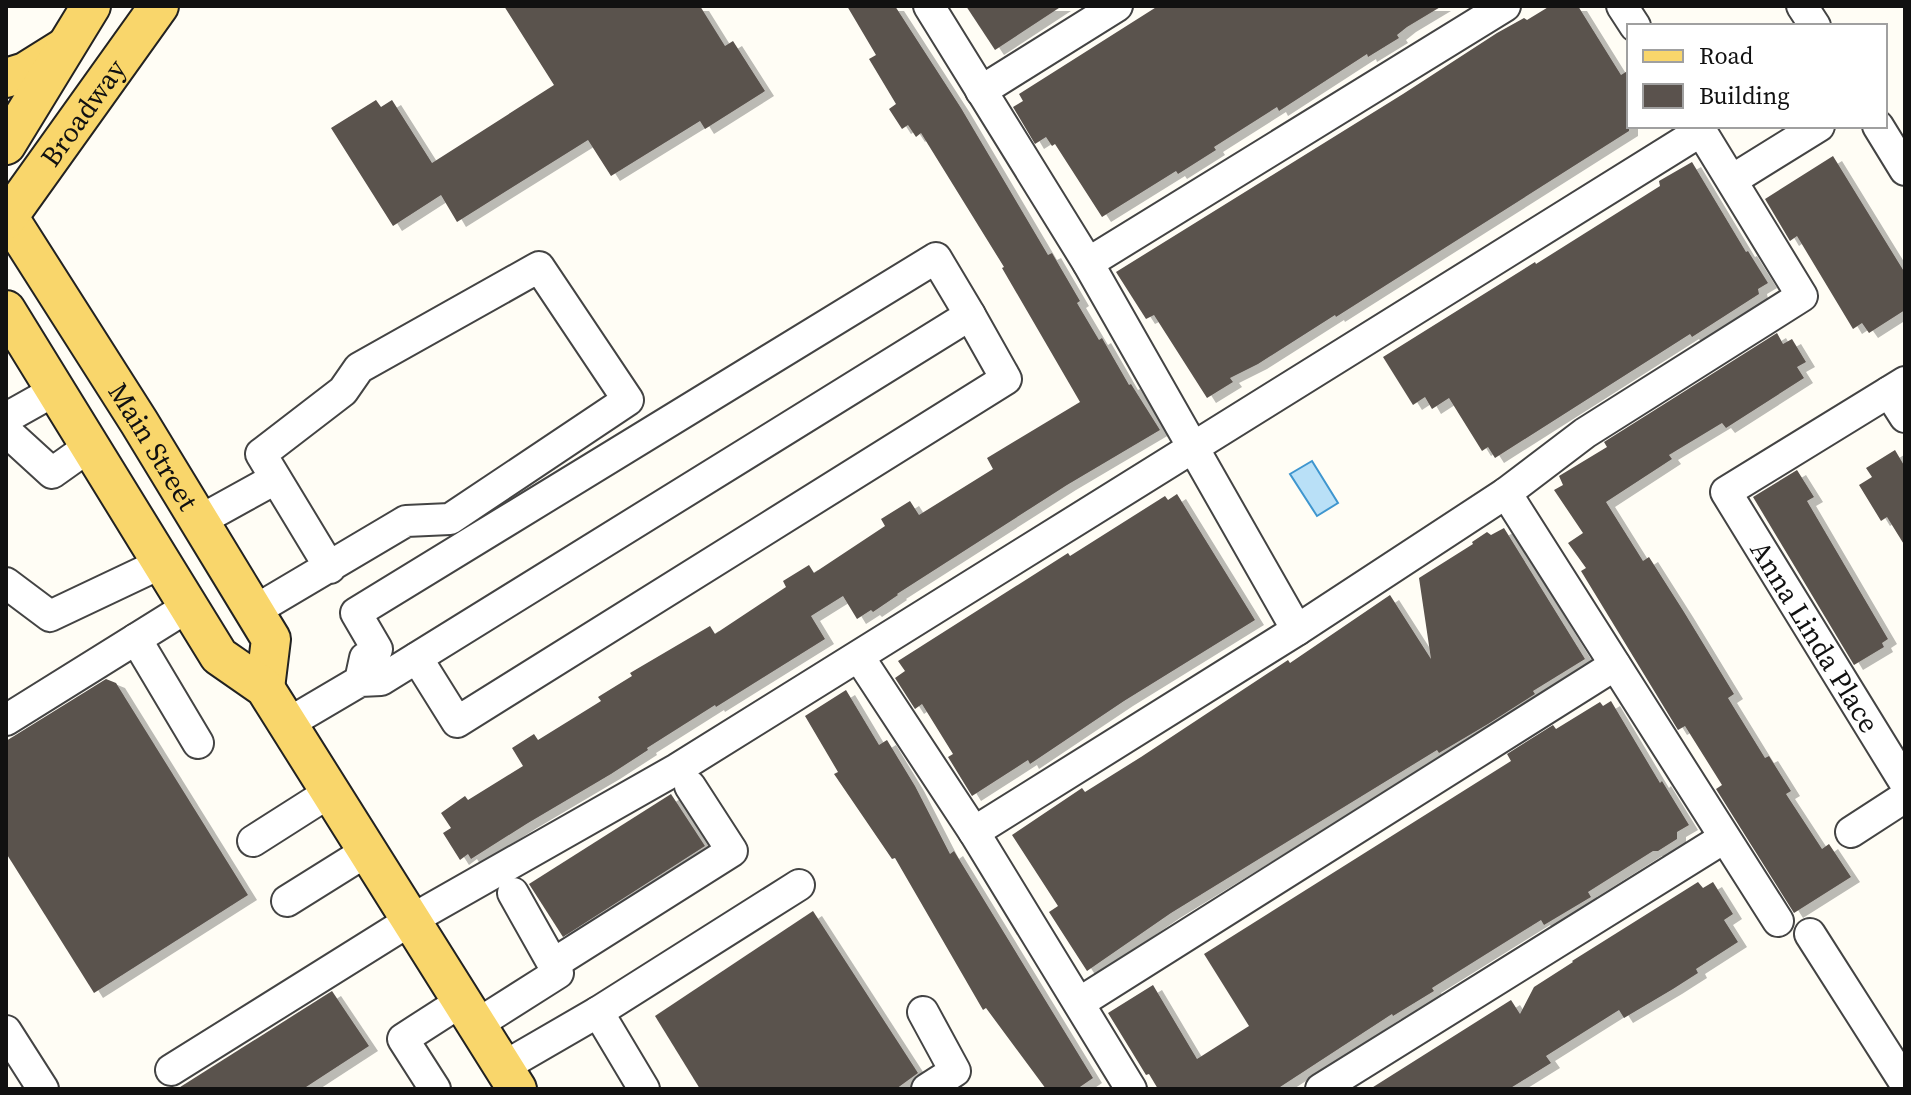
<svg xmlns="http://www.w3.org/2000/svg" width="1911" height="1095" font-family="'Source Serif 4',serif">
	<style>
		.water { fill: #b9e0f7; stroke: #3f96cf; stroke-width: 2 }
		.building { fill: #5a524d; filter: url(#shadow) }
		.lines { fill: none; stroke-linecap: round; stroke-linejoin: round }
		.minor-casing { stroke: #444; stroke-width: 34 }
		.major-casing { stroke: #222; stroke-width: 42 }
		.minor { stroke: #fff; stroke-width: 30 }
		.major { stroke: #f9d66b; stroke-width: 38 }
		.labels { text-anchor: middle; stroke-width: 8; stroke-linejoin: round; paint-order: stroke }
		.street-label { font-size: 28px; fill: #111; stroke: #fff }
	</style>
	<defs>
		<filter id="shadow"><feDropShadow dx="9" dy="5" stdDeviation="0" flood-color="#0004"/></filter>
	</defs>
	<rect width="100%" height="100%" fill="#fffdf5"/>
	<polygon class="water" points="1312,461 1338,503 1317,516 1290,474"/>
	<g class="building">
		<polygon points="504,6 700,6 725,46 733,41 765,91 705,129 700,121 611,176 588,140 457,222 441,195 393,226 331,128 376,100 381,107 392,100 432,163 554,85"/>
		<polygon points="847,6 895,6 961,108 1048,255 1052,253 1080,301 1077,303 1099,340 1102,338 1129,385 1131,384 1160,430 1067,485 897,594 898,595 873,612 871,610 857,619 843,596 811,616 825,639 716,707 715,705 647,748 648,750 611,774 528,823 471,859 468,854 460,860 443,833 451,828 441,813 465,796 468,800 523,766 512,748 534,734 538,740 601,701 598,697 632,676 630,673 710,626 715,634 786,587 783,581 809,565 814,573 885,526 881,519 910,501 919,515 993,469 987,458 1080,402 1002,268 1004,267 921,133 916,137 908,125 902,129 889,109 896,104 869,59 876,55"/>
		<polygon points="966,6 1062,6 995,50"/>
		<polygon points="1158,6 1442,6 1407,27 1397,35 1399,38 1368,57 1367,54 1279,111 1277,107 1214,147 1216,150 1178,174 1176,171 1102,217 1055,144 1052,146 1046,137 1035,144 1013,107 1023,101 1019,94"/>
		<polygon points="1550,6 1578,6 1621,75 1629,70 1629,131 1336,317 1335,315 1258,364 1230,378 1233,382 1207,398 1154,315 1146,319 1116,272 1403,94 1497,33 1524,18 1527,20"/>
		<polygon points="1833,156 1905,273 1905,310 1869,333 1862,323 1853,329 1797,236 1790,241 1765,199"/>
		<polygon points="1692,162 1746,252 1748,251 1768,283 1758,289 1759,294 1692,337 1690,334 1495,458 1488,447 1482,451 1449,398 1432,409 1425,397 1413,405 1383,357 1535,262 1536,264 1660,186 1659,181"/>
		<polygon points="1777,333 1783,344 1792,339 1806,362 1797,367 1804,378 1726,428 1722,423 1669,455 1672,459 1606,502 1643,561 1649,557 1684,612 1734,694 1728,698 1765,758 1769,756 1791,791 1786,794 1822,849 1829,844 1851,877 1794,913 1716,789 1722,785 1685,726 1678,730 1581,571 1586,568 1568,543 1583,533 1554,490 1563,485 1559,476 1607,447 1604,442"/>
		<polygon points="1895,450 1905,467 1905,546 1887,517 1881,521 1859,485 1872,477 1866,468"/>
		<polygon points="1797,470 1814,497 1807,501 1888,639 1882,643 1884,647 1854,665 1753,497"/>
		<polygon points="1177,494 1255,620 1124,701 1030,764 1028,760 972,796 948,757 953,754 922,704 915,709 895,678 905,671 898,661 1068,553 1070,556 1165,496 1168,500"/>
		<polygon points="1504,528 1585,659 1533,691 1535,694 1488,724 1439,753 1437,750 1171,913 1087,971 1049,912 1058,906 1012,835 1082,788 1085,792 1141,757 1288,660 1290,663 1390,595 1431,659 1419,578 1473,544 1472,542 1487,532 1491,535"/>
		<polygon points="106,679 116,683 248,895 94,993 6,853 6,741"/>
		<polygon points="846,690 879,745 887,740 915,786 950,854 954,851 1093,1078 1077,1089 1046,1089 986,1008 983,1010 895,858 892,859 834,774 838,772 805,716"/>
		<polygon points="1611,701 1660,783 1662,781 1689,825 1677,832 1677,839 1658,851 1653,851 1588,892 1591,897 1544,925 1541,920 1432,988 1434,991 1393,1016 1392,1014 1277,1089 1158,1089 1149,1074 1146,1075 1108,1013 1153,985 1197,1059 1249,1026 1204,954 1511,761 1507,754 1553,725 1556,729 1600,702 1603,706"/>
		<polygon points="671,794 705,846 563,937 529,884"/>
		<polygon points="1698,882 1703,888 1713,882 1733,914 1724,920 1738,942 1696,969 1698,973 1673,989 1624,1018 1619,1010 1546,1056 1551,1063 1509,1089 1370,1089 1511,1000 1520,1014 1534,987 1573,962 1572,961"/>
		<polygon points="813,911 918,1073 896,1089 700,1089 655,1016"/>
		<polygon points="332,991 369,1046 303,1089 177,1089"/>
	</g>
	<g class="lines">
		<defs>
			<g id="minor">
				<polyline points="929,6 1088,263 1297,630"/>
				<polyline points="1622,6 1635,26"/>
				<polyline points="1802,6 1815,26"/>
				<polyline points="981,91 1117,6"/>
				<polyline points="1878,126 1905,170"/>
				<polyline points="1732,180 1819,126"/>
				<polyline points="1088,263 1505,6"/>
				<path id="s1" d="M1905,382L1726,492L1905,783"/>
				<polyline points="1889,392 1905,417"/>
				<polyline points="6,418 56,390"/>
				<polyline points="6,431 52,473 90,446"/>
				<polyline points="1506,493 1778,921"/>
				<polyline points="199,521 275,479"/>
				<polyline points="6,583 50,616 162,563"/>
				<polyline points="254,611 406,521 450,519 628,400 539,267 359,368 343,391 261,454 330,568"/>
				<polyline points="136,639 198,743"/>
				<polyline points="859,657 974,832 1131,1089"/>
				<polyline points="417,658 457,722 1006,379 970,315"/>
				<polyline points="6,720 189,606"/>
				<polyline points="287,724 360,681 381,680 970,315 936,258 356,613 377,649 365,658 360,681"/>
				<polyline points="974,832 1297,630 1506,493 1585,433 1802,296 1698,126"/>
				<polyline points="1851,832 1905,797"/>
				<polyline points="253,841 330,792"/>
				<polyline points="287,901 367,851"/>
				<polyline points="1810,934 1905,1083"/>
				<polyline points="553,964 732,851 690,786"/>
				<polyline points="1079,1003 1615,665"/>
				<polyline points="598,1012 799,885"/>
				<polyline points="923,1012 955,1071 927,1089"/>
				<polyline points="476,1025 558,973 513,893"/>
				<polyline points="6,1031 43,1089"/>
				<polyline points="503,1067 598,1012 644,1089"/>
				<polyline points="171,1070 411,920 677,769 1701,131"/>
				<polyline points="435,1089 403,1039 462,1001"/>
				<polyline points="1321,1089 1724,838"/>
			</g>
			<g id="major">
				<polyline points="6,78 25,72 65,47"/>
				<polyline points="6,145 91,6"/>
				<path id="s2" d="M6,213L139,422L271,639L265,688"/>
				<path id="s3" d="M6,220L159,6"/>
				<polyline points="6,310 219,656 265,688 517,1089"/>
			</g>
		</defs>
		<use href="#minor" class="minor-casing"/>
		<use href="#major" class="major-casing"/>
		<use href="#minor" class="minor"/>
		<use href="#major" class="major"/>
	</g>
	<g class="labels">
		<g class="street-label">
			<text dy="10" stroke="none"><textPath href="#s3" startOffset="132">Broadway</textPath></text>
			<text dy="10" stroke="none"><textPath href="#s2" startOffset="276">Main Street</textPath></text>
			<text dy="10" stroke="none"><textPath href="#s1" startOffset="380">Anna Linda Place</textPath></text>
		</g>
	</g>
	<rect width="1911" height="1095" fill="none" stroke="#111111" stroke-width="16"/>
	<rect x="1627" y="24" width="260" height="104" fill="#ffffff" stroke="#a0a0a0" stroke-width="2"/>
	<rect x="1643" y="50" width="40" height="12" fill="#f9d66b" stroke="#a0a0a0" stroke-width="2"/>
	<text x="1699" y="64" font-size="24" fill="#111111">Road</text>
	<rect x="1643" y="84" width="40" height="24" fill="#5a524d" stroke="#a0a0a0" stroke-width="2"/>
	<text x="1699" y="104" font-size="24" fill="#111111">Building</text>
</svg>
